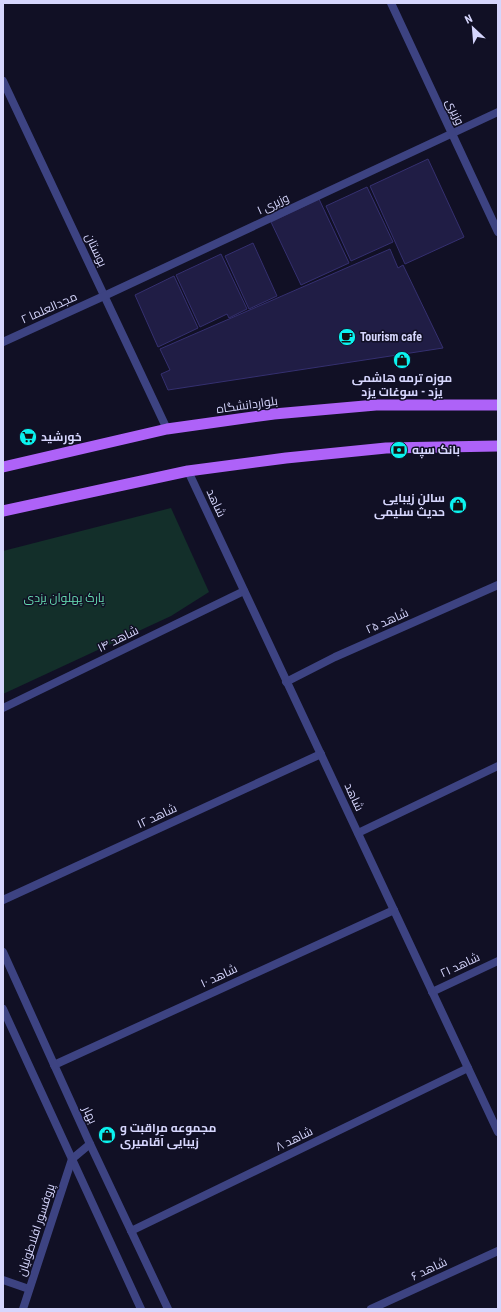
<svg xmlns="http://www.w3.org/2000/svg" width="501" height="1312" font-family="'Roboto Condensed',Cairo,sans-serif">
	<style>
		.green { fill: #132f2a }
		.building { fill: #201d45; stroke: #353070 }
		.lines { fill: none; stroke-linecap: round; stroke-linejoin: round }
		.minor { stroke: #3d4382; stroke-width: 8 }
		.tertiary { stroke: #3d4382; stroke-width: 8 }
		.primary { stroke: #ae62f8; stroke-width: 11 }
		.labels { text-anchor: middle; stroke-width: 3; stroke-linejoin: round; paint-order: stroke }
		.street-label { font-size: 12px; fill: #d6d6fd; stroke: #111025 }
		.poi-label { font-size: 12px; font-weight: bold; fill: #d6d6fd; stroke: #111025; text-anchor: start }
		.park-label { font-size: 12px; fill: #65daaf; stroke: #111025 }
	</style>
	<rect width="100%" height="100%" fill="#111025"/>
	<polygon class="green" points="171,508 209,592 171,616 3,694 3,551"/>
	<g class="building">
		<polygon points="428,159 464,237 405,264 370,186"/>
		<polygon points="367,187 393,242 351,261 326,206"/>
		<polygon points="319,199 349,263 301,285 271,222"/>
		<polygon points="253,243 277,296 249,309 225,256"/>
		<polygon points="390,249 398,268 403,265 443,348 168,390 161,374 170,370 160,349"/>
		<polygon points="221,254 247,309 229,318 227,314 200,327 176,275"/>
		<polygon points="174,276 198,328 158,347 135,295"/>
	</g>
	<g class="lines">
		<g class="minor">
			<polyline points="3,81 167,429"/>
			<polyline points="3,342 104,296 498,112"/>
			<polyline points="286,682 335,657 498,585"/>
			<polyline points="3,708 244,591"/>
			<polyline points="358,833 498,766"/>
			<polyline points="3,900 321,754"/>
			<polyline points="432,992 498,961"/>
			<polyline points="54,1065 394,910"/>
			<polyline points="131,1231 468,1068"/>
			<polyline points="3,1280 29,1289"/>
			<polyline points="371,1309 498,1251"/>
		</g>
		<g class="tertiary">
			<polyline points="391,3 498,232"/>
			<polyline points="188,471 498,1132"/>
			<polyline points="3,952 90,1144 168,1309"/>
			<polyline points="3,1009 141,1309"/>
			<polyline points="23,1309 72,1159 90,1144"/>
		</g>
		<g class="primary">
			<polyline points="3,467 167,429 274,414 376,405 498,405"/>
			<polyline points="3,511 188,471 286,458 386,448 498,446"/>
		</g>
	</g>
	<defs>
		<symbol id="cafe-disc" viewBox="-11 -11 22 22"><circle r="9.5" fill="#0bf3ef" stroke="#111025"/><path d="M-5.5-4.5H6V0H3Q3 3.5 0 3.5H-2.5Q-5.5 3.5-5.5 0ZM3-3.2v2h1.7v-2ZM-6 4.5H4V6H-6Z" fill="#111"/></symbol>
		<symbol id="shop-disc" viewBox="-11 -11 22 22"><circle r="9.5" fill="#0bf3ef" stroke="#111025"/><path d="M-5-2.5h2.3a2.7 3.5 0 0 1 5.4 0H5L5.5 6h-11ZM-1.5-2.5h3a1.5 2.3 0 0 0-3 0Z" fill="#111"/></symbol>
		<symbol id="supermarket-disc" viewBox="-11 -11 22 22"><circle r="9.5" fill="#0bf3ef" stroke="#111025"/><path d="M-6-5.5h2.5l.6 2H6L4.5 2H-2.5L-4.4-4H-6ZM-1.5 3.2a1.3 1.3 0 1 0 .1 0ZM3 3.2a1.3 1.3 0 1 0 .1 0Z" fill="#111"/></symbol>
		<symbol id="bank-disc" viewBox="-11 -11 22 22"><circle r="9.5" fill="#0bf3ef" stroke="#111025"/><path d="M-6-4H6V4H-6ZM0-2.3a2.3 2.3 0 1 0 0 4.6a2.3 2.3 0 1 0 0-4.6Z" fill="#111"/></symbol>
	</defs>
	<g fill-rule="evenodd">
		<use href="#cafe-disc" x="337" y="327" width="20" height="20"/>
		<use href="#shop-disc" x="392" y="350" width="20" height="20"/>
		<use href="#supermarket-disc" x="18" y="427" width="20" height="20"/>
		<use href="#bank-disc" x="389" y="440" width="20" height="20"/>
		<use href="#shop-disc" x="448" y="495" width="20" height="20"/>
		<use href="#shop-disc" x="97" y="1125" width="20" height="20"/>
	</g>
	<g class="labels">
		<g class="street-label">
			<text transform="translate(455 112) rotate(65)" y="4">وزیری</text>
			<text transform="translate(273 204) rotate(-25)" y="4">وزیری ۱</text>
			<text transform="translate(96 250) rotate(65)" y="4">بوستان</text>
			<text transform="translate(49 308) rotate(-24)" y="4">مجدالعلما ۲</text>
			<text transform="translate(247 405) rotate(-8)" y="4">بلواردانشگاه</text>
			<text transform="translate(216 503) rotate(65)" y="4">شاهد</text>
			<text transform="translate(387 621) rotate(-24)" y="4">شاهد ۲۵</text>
			<text transform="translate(118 639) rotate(-26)" y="4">شاهد ۱۴</text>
			<text transform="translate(354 797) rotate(65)" y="4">شاهد</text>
			<text transform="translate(157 816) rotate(-25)" y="4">شاهد ۱۲</text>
			<text transform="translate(460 965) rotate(-25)" y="4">شاهد ۲۱</text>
			<text transform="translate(219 976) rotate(-25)" y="4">شاهد ۱۰</text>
			<text transform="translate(90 1115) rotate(65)" y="4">بهار</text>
			<text transform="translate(294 1139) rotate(-26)" y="4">شاهد ۸</text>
			<text transform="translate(36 1230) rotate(-72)" y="4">پروفسور افلاطونیان</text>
			<text transform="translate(429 1269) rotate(-25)" y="4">شاهد ۶</text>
		</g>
		<g class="poi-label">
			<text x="360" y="341">Tourism cafe</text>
			<text x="402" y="382" text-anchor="middle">موزه ترمه هاشمی<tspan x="402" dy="14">یزد - سوغات یزد</tspan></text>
			<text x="41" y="441">خورشید</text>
			<text x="412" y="454">بانک سپه</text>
			<text x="445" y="502" text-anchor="end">سالن زیبایی<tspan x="445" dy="14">حدیث سلیمی</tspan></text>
			<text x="120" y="1132">مجموعه مراقبت و<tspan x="120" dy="14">زیبایی آقامیری</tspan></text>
		</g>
		<g class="park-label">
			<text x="64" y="602">پارک پهلوان یزدی</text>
		</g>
	</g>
	<rect width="501" height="1312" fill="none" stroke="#d6d6fd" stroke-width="8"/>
	<g transform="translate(473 28) rotate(334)" stroke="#111025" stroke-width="3" paint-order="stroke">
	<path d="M0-3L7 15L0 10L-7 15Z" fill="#d6d6fd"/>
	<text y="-6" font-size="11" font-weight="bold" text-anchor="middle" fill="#d6d6fd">N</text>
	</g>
</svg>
